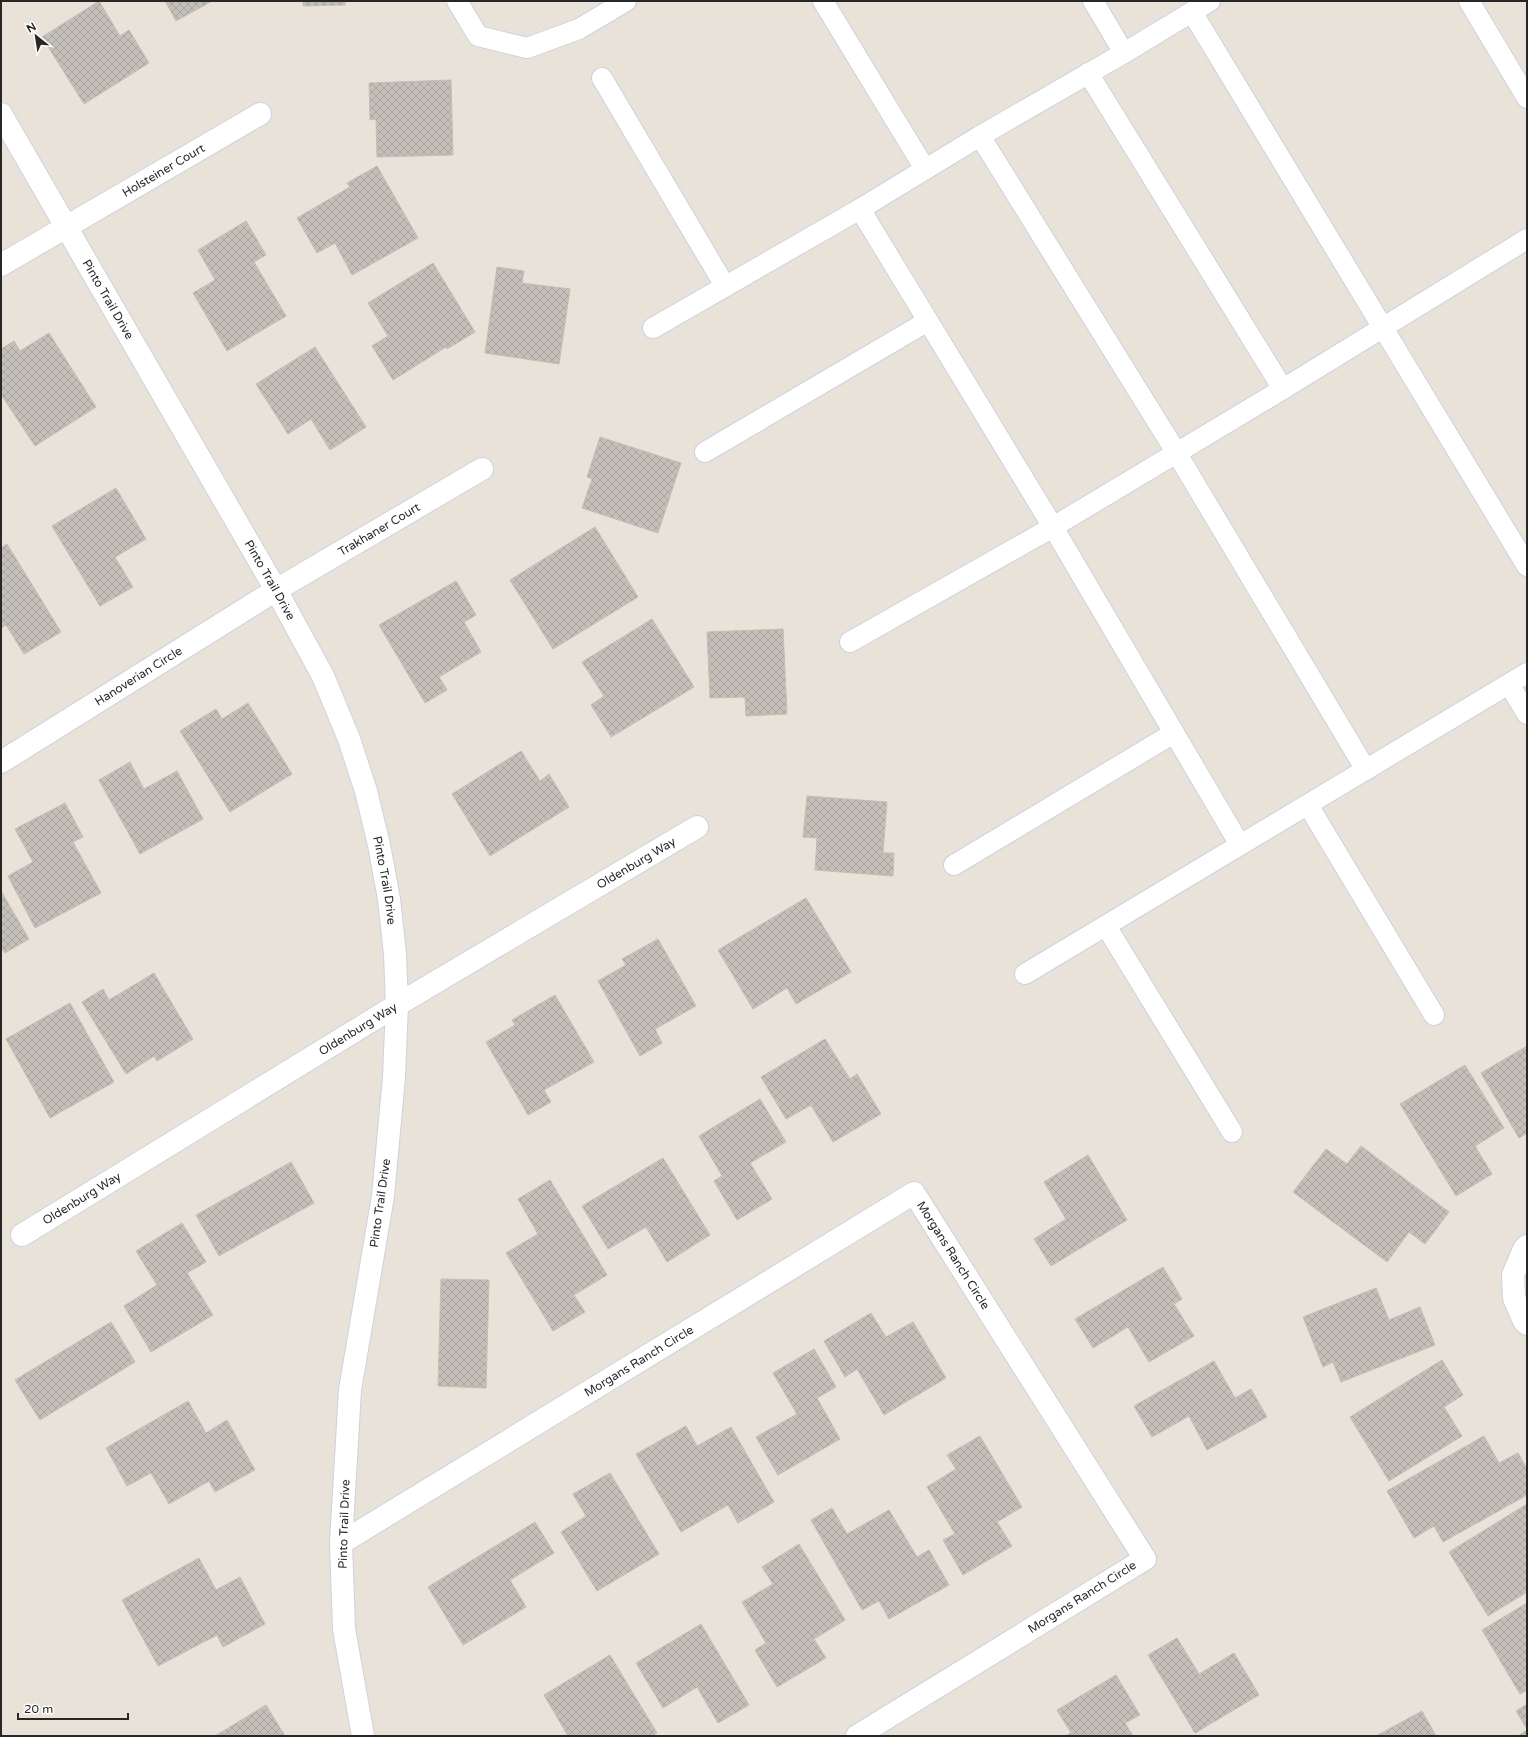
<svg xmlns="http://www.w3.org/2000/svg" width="1528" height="1737" font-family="'Varela Round',sans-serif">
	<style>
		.building { fill: url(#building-cross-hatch); stroke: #c4beb3 }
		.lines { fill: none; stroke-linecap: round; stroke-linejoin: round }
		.lane-casing { stroke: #ced1df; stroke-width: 22 }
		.street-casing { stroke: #ced1df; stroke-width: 24 }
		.lane { stroke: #fff; stroke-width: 20 }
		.street { stroke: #fff; stroke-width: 22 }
		.labels { text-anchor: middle; stroke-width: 4; stroke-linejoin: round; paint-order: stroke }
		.street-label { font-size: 12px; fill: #272727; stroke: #fff }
	</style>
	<defs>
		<pattern id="building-cross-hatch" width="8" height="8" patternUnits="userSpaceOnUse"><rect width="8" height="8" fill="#c4bfb9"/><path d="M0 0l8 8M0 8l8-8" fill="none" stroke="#a8a49f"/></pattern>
	</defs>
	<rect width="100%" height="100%" fill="#e9e2d9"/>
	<g class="building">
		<polygon points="99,1 120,36 129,30 149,63 84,104 42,37"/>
		<polygon points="165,1 212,1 176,21"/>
		<polygon points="303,1 345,1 345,5 303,6"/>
		<polygon points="451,80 453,155 377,157 376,119 370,120 369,83"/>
		<polygon points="377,166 418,238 352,275 335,243 317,253 297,218 350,187 347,183"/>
		<polygon points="246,221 266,255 254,262 286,316 227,351 193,293 215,280 198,250"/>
		<polygon points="433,263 475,332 447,349 446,347 393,380 372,346 388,336 368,303"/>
		<polygon points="497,267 524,271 522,283 570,289 559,364 485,353"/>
		<polygon points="49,333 96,407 35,446 2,396 1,397 1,349 14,341 20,351"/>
		<polygon points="315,347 366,427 330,450 311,419 288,434 256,384"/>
		<polygon points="600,437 681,463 658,533 582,508 592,479 587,477"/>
		<polygon points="116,488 146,539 115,557 133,587 100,606 52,526"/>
		<polygon points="595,527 638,597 553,649 510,580"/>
		<polygon points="7,544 61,632 24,654 6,625 1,628 1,548"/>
		<polygon points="456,581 476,615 464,622 481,652 439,677 447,690 425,703 379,625"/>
		<polygon points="652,619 694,687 611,737 591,705 604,696 582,662"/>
		<polygon points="783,629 787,714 746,716 745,697 710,698 707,632"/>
		<polygon points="248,703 292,774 230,812 180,731 216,709 222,719"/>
		<polygon points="521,751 540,781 549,774 569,807 490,856 452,794"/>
		<polygon points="130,762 144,789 177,771 203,819 140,854 99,780"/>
		<polygon points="807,796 887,802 883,853 894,853 893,876 815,870 817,838 803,837"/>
		<polygon points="65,803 83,837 73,842 101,893 35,928 8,876 33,862 15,829"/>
		<polygon points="1,891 29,939 5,953 1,947"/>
		<polygon points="806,898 851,972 796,1004 787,988 753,1009 718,950"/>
		<polygon points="658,939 696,1006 655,1029 662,1043 640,1056 598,981 626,965 622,959"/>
		<polygon points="154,973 193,1039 157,1061 154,1056 126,1074 82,1002 103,989 109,1000"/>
		<polygon points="555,995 594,1062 544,1090 551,1102 528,1115 486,1042 515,1025 512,1020"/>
		<polygon points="70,1003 114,1082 50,1118 6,1039"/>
		<polygon points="825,1039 850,1079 857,1074 881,1114 833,1142 811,1105 786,1119 761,1077"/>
		<polygon points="1527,1046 1527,1133 1519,1138 1481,1073"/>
		<polygon points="1465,1065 1504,1128 1475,1146 1492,1174 1456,1196 1400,1104"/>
		<polygon points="760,1099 786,1142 750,1163 772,1199 737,1220 714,1181 722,1176 699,1136"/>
		<polygon points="1361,1146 1449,1212 1425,1244 1409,1232 1387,1262 1293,1192 1326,1149 1347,1164"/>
		<polygon points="1088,1155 1127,1220 1051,1266 1034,1239 1066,1219 1044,1182"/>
		<polygon points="663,1158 710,1235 667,1262 646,1227 608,1249 582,1206"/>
		<polygon points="291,1162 314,1203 219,1256 196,1215"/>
		<polygon points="550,1180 607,1275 574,1295 585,1312 553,1331 506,1253 538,1234 518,1199"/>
		<polygon points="182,1223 206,1262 187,1273 213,1315 151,1352 124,1306 157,1285 136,1251"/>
		<polygon points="1163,1267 1182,1299 1174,1304 1194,1336 1149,1362 1128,1327 1093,1348 1075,1319"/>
		<polygon points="441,1279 489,1280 486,1388 438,1386"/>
		<polygon points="1376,1288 1389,1320 1420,1307 1435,1345 1341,1382 1333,1362 1323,1367 1303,1317"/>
		<polygon points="871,1313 886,1337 913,1322 946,1378 884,1415 857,1369 845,1377 824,1341"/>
		<polygon points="111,1322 135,1362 40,1420 15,1380"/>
		<polygon points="814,1349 836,1387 817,1398 840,1439 778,1475 756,1437 797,1414 773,1373"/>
		<polygon points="1442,1360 1463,1395 1444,1407 1462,1436 1389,1481 1350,1417"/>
		<polygon points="1214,1361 1235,1398 1251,1389 1267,1417 1207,1450 1189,1416 1152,1437 1134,1406"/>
		<polygon points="188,1401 206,1433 227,1420 255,1470 215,1492 209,1481 169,1504 151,1473 127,1486 106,1448"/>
		<polygon points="686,1426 697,1446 731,1427 774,1502 738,1523 728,1505 681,1532 636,1454"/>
		<polygon points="980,1436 1022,1507 997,1522 1012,1546 963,1575 943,1540 955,1534 927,1487 956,1469 947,1455"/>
		<polygon points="1484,1436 1499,1463 1518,1453 1527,1469 1527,1495 1443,1542 1434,1526 1414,1538 1387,1491"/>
		<polygon points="610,1473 659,1554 597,1591 561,1532 586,1516 573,1494"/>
		<polygon points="1527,1504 1527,1592 1488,1616 1449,1552"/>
		<polygon points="832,1508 847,1534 889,1510 917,1557 929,1550 949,1585 889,1619 879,1601 862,1610 811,1520"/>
		<polygon points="535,1522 554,1553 510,1580 526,1607 463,1645 428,1587"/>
		<polygon points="799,1544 845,1620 814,1639 826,1658 777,1687 755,1650 766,1643 742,1602 773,1584 762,1567"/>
		<polygon points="199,1558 216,1590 240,1577 265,1624 223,1647 217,1635 158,1666 122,1600"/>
		<polygon points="1527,1603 1527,1690 1520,1694 1482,1630"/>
		<polygon points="701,1624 749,1705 718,1723 697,1687 663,1708 636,1663"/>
		<polygon points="1177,1638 1199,1674 1234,1653 1259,1695 1195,1733 1148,1655"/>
		<polygon points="610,1655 657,1733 652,1736 568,1736 544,1695"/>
		<polygon points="1116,1675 1140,1715 1125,1723 1133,1736 1065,1736 1071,1733 1057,1710"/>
		<polygon points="1527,1704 1527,1729 1516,1711"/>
		<polygon points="266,1705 285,1736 215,1736"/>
		<polygon points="1422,1711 1436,1736 1376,1736"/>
		<polygon points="1527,1730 1527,1736 1518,1736"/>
	</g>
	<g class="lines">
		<defs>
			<g id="lane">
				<polyline points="457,1 478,36 527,48 579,29 626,1"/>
				<polyline points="823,1 925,169"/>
				<polyline points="1093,1 1124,53"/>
				<polyline points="1469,1 1527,98"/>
				<polyline points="1192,12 1527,566"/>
				<polyline points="1088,73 1283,389"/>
				<polyline points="602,78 725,286"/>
				<polyline points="980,136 1176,452 1366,770"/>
				<polyline points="653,328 860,209"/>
				<polyline points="705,452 928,321"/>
				<polyline points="850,642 1053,527 860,209 980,136 1124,53 1210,1"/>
				<polyline points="1509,684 1527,714"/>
				<polyline points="1308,805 1434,1015"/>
				<polyline points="1240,845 1053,527 1283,389 1527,239"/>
				<polyline points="954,865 1174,733"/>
				<polyline points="1106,926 1232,1132"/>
				<polyline points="1025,974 1527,673"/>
			</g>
			<g id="street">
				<path id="s1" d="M1,114L276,590L323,676L349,739L366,791L379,845L389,899L395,954L397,1005L394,1077L383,1196L350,1390L341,1543L344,1629L363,1736"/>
				<path id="s2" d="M1,265L260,114"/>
				<path id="s3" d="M1,762L276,590L482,469"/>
				<path id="s4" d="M22,1235L397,1005L697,827"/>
				<polyline points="1527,1246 1524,1249 1513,1275 1514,1298 1524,1321 1527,1324"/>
				<path id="s5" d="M341,1543L914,1193L1145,1559L857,1736"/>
			</g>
		</defs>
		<use href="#lane" class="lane-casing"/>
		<use href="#street" class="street-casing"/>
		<use href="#lane" class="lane"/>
		<use href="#street" class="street"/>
	</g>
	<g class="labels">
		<g class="street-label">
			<text dy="4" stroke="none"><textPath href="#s2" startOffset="188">Holsteiner Court</textPath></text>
			<text dy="4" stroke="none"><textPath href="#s1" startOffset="214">Pinto Trail Drive</textPath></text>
			<text dy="4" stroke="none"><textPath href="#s3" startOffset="444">Trakhaner Court</textPath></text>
			<text dy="4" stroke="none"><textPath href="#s1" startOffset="538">Pinto Trail Drive</textPath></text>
			<text dy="4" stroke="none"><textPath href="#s3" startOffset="162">Hanoverian Circle</textPath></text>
			<text dy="4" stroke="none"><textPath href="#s4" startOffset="718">Oldenburg Way</textPath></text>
			<text dy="4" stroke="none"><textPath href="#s1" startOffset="862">Pinto Trail Drive</textPath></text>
			<text dy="4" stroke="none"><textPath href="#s4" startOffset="394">Oldenburg Way</textPath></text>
			<text dy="4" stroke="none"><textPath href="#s4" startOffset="70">Oldenburg Way</textPath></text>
			<text transform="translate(380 1203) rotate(-82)" y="4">Pinto Trail Drive</text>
			<text dy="4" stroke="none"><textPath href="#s5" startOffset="745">Morgans Ranch Circle</textPath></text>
			<text dy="4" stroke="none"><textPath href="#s5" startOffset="349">Morgans Ranch Circle</textPath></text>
			<text transform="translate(344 1524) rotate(-88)" y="4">Pinto Trail Drive</text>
			<text transform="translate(1082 1597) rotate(-32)" y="4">Morgans Ranch Circle</text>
		</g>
	</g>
	<rect width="1528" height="1737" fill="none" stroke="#272727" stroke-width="4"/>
	<g transform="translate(36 36) rotate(330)" stroke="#ffffff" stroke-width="3" paint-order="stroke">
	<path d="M0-3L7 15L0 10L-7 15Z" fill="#272727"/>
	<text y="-6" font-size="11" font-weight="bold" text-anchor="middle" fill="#272727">N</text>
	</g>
	<path d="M18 1713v6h110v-6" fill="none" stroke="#272727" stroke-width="2"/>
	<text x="24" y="1713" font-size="12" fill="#272727" stroke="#ffffff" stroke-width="3" paint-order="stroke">20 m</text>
</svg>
